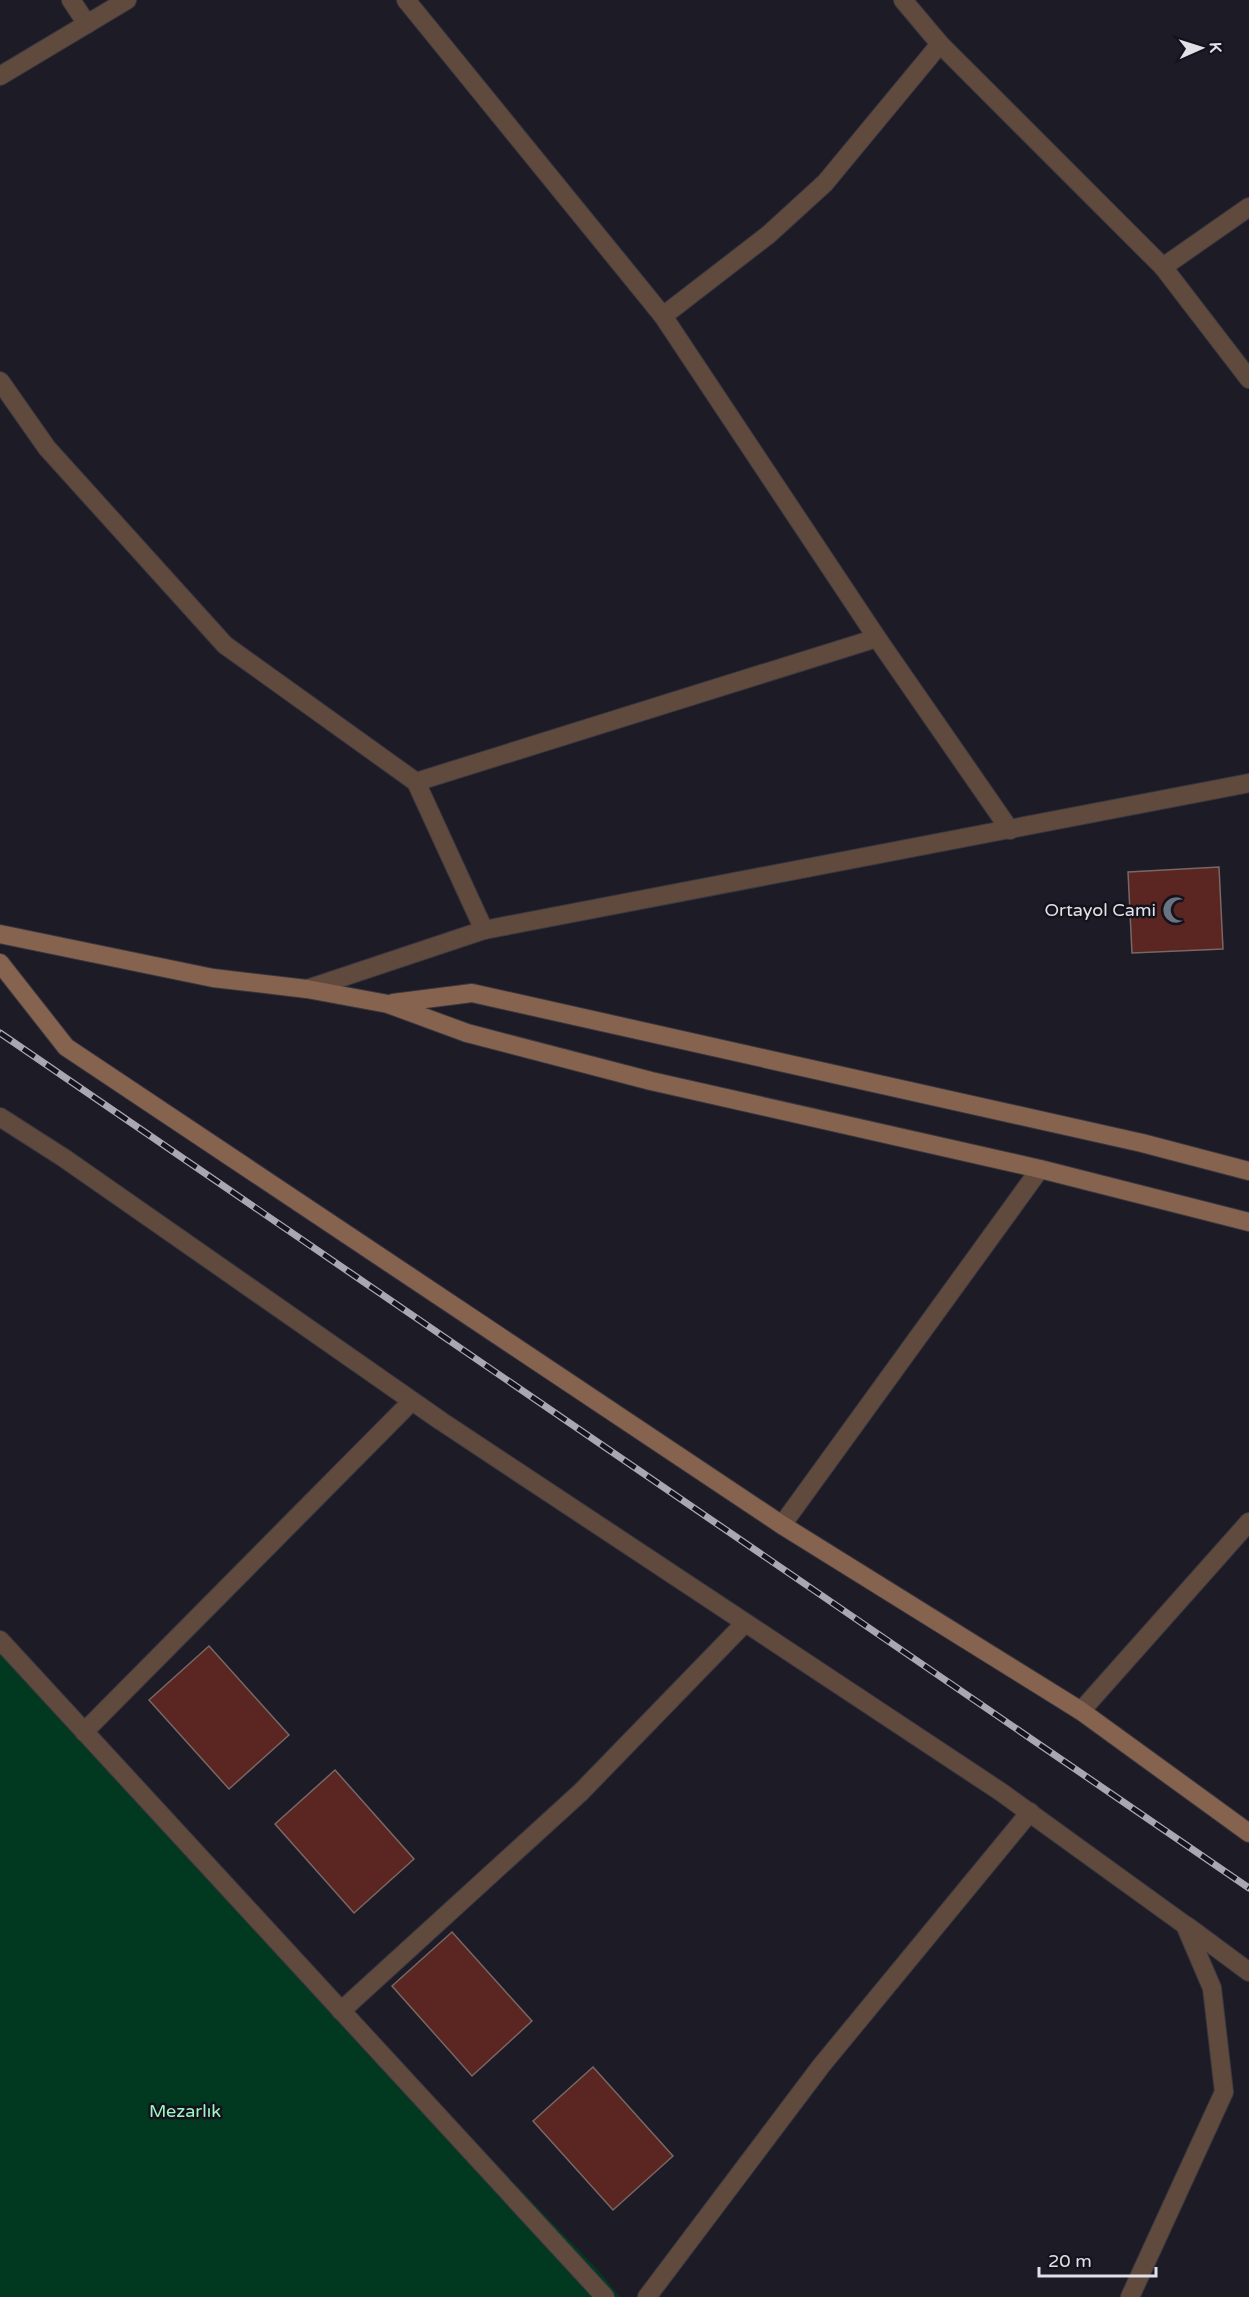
<svg xmlns="http://www.w3.org/2000/svg" width="1249" height="2297" font-family="'Varela Round',sans-serif">
	<style>
		.green { fill: #003820 }
		.building { fill: #5b2521; stroke: #776866; stroke-width: 1.5 }
		.lines { fill: none; stroke-linecap: round; stroke-linejoin: round }
		.minor-casing { stroke: #393740; stroke-width: 20 }
		.secondary-casing { stroke: #393740; stroke-width: 20 }
		.minor { stroke: #604a3e; stroke-width: 18 }
		.secondary { stroke: #86634f; stroke-width: 18 }
		.rail-casing { stroke: #a9a8b0; stroke-width: 7 }
		.rail { stroke: #14121b; stroke-width: 4.5; stroke-dasharray: 14; stroke-linecap: butt }
		.labels { text-anchor: middle; stroke-width: 5; stroke-linejoin: round; paint-order: stroke }
		.poi-label { font-size: 18px; fill: #e2e1e8; stroke: #14121b; text-anchor: end }
		.park-label { font-size: 18px; fill: #9df5c3; stroke: #14121b }
	</style>
	<rect width="100%" height="100%" fill="#1d1b25"/>
	<polygon class="green" points="0,1650 598,2270 620,2297 0,2297"/>
	<g class="building">
		<polygon points="1219,867 1223,949 1132,953 1128,872"/>
		<polygon points="209,1646 289,1735 229,1789 149,1700"/>
		<polygon points="335,1770 414,1859 354,1913 275,1824"/>
		<polygon points="452,1932 532,2021 472,2076 392,1986"/>
		<polygon points="593,2067 673,2156 613,2210 533,2121"/>
	</g>
	<g class="lines">
		<defs>
			<g id="minor">
				<polyline points="71,0 87,24"/>
				<polyline points="406,0 663,316 877,638 1010,830"/>
				<polyline points="903,0 940,44 1163,267 1249,379"/>
				<polyline points="0,76 127,0"/>
				<polyline points="1163,267 1249,207"/>
				<polyline points="663,316 768,235 825,183 940,44"/>
				<polyline points="0,381 47,448 225,645 416,782 484,930"/>
				<polyline points="416,782 877,638"/>
				<polyline points="307,989 484,930 1249,783"/>
				<polyline points="0,1117 64,1158 441,1421 1001,1792 1185,1925 1212,1988 1224,2092 1130,2297"/>
				<polyline points="782,1525 1040,1169"/>
				<polyline points="0,1640 605,2297"/>
				<polyline points="1081,1711 1249,1522"/>
				<polyline points="84,1732 412,1401"/>
				<polyline points="1187,1926 1249,1972"/>
				<polyline points="341,2011 581,1792 745,1623"/>
				<polyline points="647,2297 821,2066 1030,1812"/>
			</g>
			<g id="secondary">
				<polyline points="0,934 213,978 307,989 388,1004 467,1033 651,1081 1040,1169 1249,1222"/>
				<polyline points="0,963 66,1047 782,1525 1081,1711 1249,1833"/>
				<polyline points="393,1003 472,993 1142,1143 1249,1171"/>
			</g>
		</defs>
		<use href="#minor" class="minor-casing"/>
		<use href="#secondary" class="secondary-casing"/>
		<use href="#minor" class="minor"/>
		<use href="#secondary" class="secondary"/>
		<defs>
			<polyline id="rail" points="0,1033 1249,1888"/>
		</defs>
		<use href="#rail" class="rail-casing"/>
		<use href="#rail" class="rail"/>
	</g>
	<defs>
		<symbol id="mosque-bare" viewBox="-9 -9 18 18"><path d="M3.5-4.9A6 6 0 1 0 3.5 4.9A5 5 0 1 1 3.5-4.9Z" fill="#6b7280" stroke="#14121b" stroke-width="2.5" paint-order="stroke"/></symbol>
	</defs>
	<g fill-rule="evenodd">
		<use href="#mosque-bare" x="1157" y="891" width="38" height="38"/>
	</g>
	<g class="labels">
		<g class="poi-label">
			<text x="1156" y="916">Ortayol Cami</text>
		</g>
		<g class="park-label">
			<text x="185" y="2117">Mezarlık</text>
		</g>
	</g>
	<g transform="translate(1201 48) rotate(87)" stroke="#14121b" stroke-width="4.5" paint-order="stroke">
	<path d="M0-4.5L10 22L0 15L-10 22Z" fill="#e2e1e8"/>
	<text y="-9" font-size="16" font-weight="bold" text-anchor="middle" fill="#e2e1e8">K</text>
	</g>
	<path d="M1039 2267v9h117v-9" fill="none" stroke="#e2e1e8" stroke-width="3"/>
	<text x="1048" y="2267" font-size="18" fill="#e2e1e8" stroke="#14121b" stroke-width="4.5" paint-order="stroke">20 m</text>
</svg>
